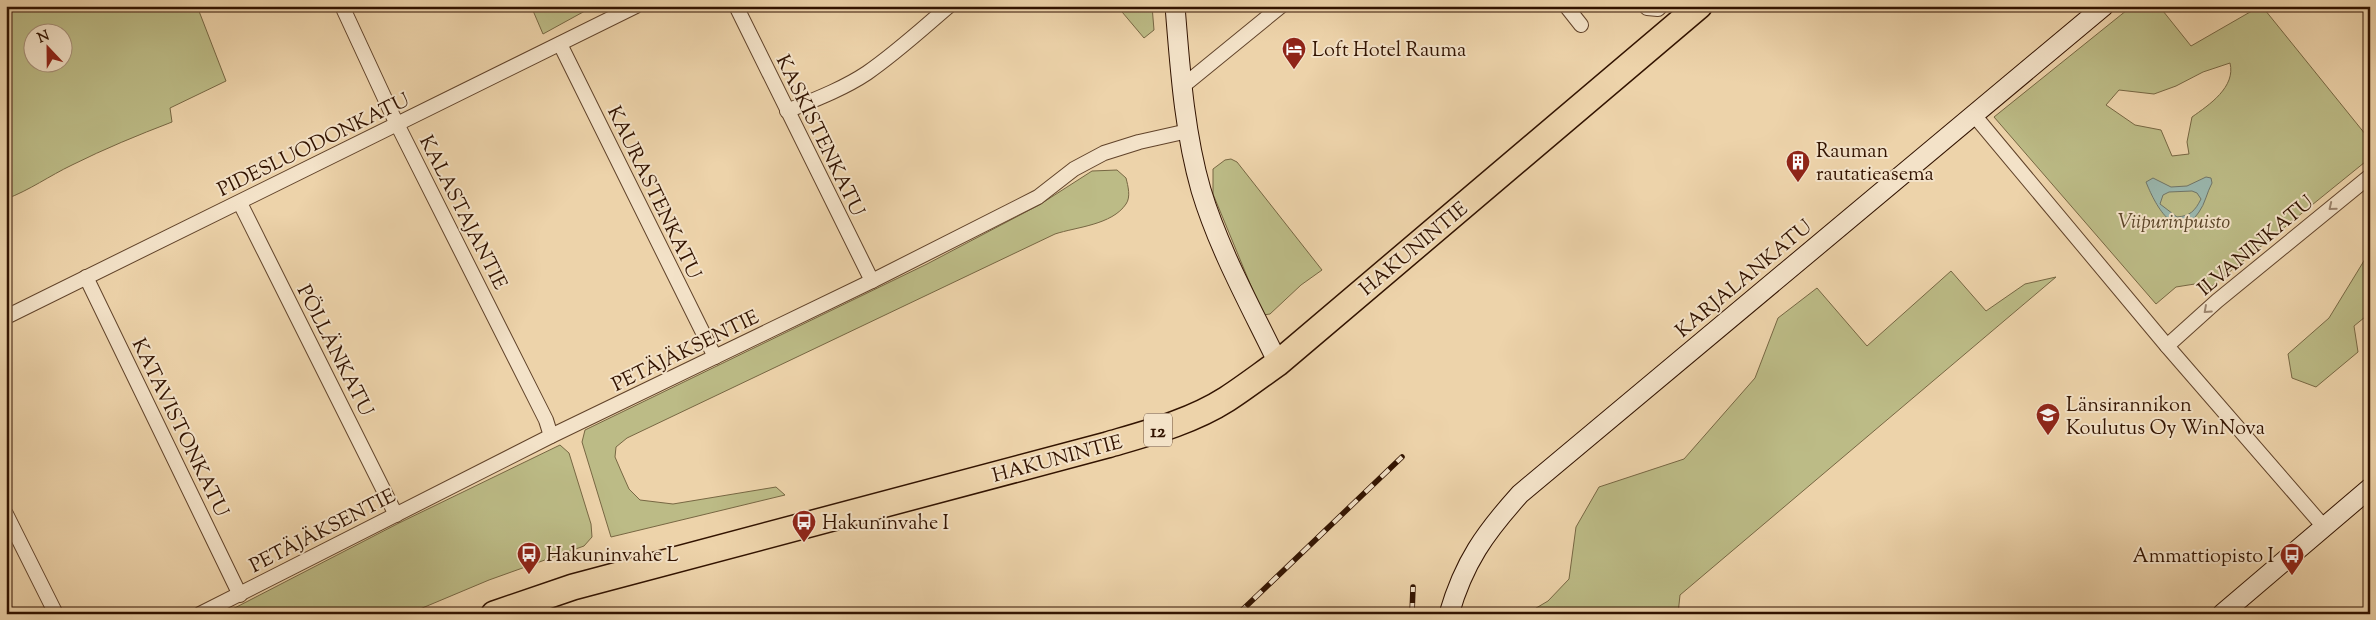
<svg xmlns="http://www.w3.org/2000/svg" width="2376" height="620" font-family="'Sorts Mill Goudy',serif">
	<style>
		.green { fill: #bcbb86; stroke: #776743; fill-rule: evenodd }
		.water { fill: #9ab7ae; stroke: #707568; fill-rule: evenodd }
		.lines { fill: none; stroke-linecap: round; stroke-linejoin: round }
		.street-casing { stroke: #61432a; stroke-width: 16 }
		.secondary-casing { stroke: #321300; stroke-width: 21 }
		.highway-casing { stroke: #321300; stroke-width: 28 }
		.street { stroke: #f3e2c8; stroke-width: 14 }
		.secondary { stroke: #f3e2c8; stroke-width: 19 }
		.highway { stroke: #edd3aa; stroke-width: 25 }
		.rail-casing { stroke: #321300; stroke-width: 5.5 }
		.rail { stroke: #f3e2c8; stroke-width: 4; stroke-dasharray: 11; stroke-linecap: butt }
		.oneway { stroke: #9c856e }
		.labels { text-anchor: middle; stroke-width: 4; stroke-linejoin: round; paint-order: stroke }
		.shield { fill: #f3e2c8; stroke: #6c513c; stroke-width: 1 }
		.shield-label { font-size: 19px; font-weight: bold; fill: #321300 }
		.poi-label { font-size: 20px; fill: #321300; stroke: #f3e2c8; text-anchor: start }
		.street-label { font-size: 20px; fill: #321300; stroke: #f3e2c8 }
		.park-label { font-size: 20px; font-style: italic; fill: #5b4528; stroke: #f3e2c8 }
	</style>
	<rect width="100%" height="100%" fill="#edd3aa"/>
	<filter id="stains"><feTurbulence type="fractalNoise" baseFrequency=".004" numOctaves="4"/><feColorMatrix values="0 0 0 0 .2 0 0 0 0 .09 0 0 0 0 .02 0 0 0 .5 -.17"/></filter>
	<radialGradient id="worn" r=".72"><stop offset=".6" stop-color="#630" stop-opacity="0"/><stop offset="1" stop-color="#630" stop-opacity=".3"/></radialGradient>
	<g class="green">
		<path d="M6,6H197L226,81L170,108L172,122C138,135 104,149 72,165C49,176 30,190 6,199ZM32,32H62V62H32Z"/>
		<polygon points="531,6 594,6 543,34"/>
		<polygon points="1117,6 1152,6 1154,30 1144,38"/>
		<path d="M2132,6H2159L2191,46L2257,8L2265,10L2370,140V158L2207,290L2201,283L2176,287L2156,304L1994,117ZM2230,63C2236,87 2209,105 2192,117L2187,142L2189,154L2172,156L2161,130L2135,125L2106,105L2119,90L2154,94L2176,86L2203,72Z"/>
		<polygon points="1231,159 1237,162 1322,270 1301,285 1270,314 1263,315 1213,194 1213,169 1225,160"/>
		<path d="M1117,170L1126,178C1128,186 1131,197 1126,204C1112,225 1076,227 1055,234L627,438L616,447L615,457L621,471L629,489L640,500L673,504L776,487L785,495L611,537L582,442L585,430L927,264L1039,205L1092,171Z"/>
		<polygon points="2370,251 2370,313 2354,326 2358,352 2316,387 2292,378 2288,354 2329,318"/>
		<polygon points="1951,271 1986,311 2025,284 2056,277 1680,595 1678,614 1526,614 1548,601 1569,579 1576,527 1599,487 1684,459 1755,378 1778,318 1817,288 1867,346"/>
		<polygon points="560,445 569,453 591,524 592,537 584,546 489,580 408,614 223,614 399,523"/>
	</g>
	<path class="water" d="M2206,177L2211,178L2212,183C2207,192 2205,204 2199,212C2175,246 2154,202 2146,182L2153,178L2171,187L2187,186ZM2192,191L2197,193L2201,199C2195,211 2190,216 2177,217L2160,204L2163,195L2169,192Z"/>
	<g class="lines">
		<defs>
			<g id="street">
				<polyline points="342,6 392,114 546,420 551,436"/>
				<polyline points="736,6 872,281"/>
				<polyline points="1566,6 1581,25"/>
				<polyline points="1647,8 1658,9 1661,6"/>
				<polyline points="560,44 715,357"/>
				<polyline points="1183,86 1281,6"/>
				<path d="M787,111C814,100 843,89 867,73C896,53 922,29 949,6"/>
				<polyline points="1974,115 2167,346 2324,527"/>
				<polyline points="240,203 396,515"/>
				<polyline points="86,277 240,595"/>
				<polyline points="6,317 636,6"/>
				<polyline points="2167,346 2217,301 2370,176"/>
				<polyline points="6,514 56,614"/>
				<polyline points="200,614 551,436 872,281 1038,197 1074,169 1104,153 1139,142 1188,131"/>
			</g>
			<g id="secondary">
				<path d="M1175,6C1180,67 1184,131 1201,190C1219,250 1251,307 1278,363"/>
				<path d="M1449,614C1464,562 1485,533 1520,494L2104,6"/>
				<polyline points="2222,614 2370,488"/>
			</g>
			<path id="highway" d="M494,614L573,587L1107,445C1148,433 1191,422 1227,399C1244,388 1261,375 1278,363L1699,6"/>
		</defs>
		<use href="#street" class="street-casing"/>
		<use href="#secondary" class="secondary-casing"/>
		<use href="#highway" class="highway-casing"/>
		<use href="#street" class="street"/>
		<use href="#secondary" class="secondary"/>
		<use href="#highway" class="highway"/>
		<defs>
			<g id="rail">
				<polyline points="1238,614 1402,457"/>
				<polyline points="1412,614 1413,587"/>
			</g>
		</defs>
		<use href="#rail" class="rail-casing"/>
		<use href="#rail" class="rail"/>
	</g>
	<defs><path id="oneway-chevron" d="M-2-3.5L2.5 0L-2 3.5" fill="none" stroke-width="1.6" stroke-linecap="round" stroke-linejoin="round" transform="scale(1.25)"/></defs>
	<g class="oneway">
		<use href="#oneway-chevron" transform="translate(2332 207) rotate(141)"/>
		<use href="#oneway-chevron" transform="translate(2207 310) rotate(138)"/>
	</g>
	<defs>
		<symbol id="hotel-pin" viewBox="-11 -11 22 30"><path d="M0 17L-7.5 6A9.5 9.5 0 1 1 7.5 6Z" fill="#8f2418" stroke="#f3e2c8"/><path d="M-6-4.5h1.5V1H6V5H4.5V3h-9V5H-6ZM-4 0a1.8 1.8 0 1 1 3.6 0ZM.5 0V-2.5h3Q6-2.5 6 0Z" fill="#fff"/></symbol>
		<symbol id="building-pin" viewBox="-11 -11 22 30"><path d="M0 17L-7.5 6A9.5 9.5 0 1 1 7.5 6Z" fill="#8f2418" stroke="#f3e2c8"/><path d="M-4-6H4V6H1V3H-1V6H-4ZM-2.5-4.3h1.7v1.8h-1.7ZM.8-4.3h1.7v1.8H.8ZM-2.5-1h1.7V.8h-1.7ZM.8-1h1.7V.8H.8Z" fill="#fff"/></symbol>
		<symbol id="school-pin" viewBox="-11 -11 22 30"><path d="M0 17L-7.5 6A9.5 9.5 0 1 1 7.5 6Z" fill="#8f2418" stroke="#f3e2c8"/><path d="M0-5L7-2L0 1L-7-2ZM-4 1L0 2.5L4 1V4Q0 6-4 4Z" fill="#fff"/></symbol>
		<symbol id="bus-pin" viewBox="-11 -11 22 30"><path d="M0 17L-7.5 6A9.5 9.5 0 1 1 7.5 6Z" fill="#8f2418" stroke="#f3e2c8"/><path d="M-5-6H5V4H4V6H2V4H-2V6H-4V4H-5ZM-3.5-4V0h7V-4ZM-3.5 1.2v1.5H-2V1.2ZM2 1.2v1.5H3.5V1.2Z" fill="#fff"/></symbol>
	</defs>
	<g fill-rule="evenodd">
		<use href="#hotel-pin" x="1280" y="35" width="28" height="38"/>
		<use href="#building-pin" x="1784" y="148" width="28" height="38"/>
		<use href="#school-pin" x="2034" y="401" width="28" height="38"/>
		<use href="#bus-pin" x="790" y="508" width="28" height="38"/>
		<use href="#bus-pin" x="515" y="540" width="28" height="38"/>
		<use href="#bus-pin" x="2278" y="541" width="28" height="38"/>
	</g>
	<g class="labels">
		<rect class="shield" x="1144" y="413.5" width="28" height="33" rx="4"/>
		<g class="shield-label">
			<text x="1158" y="437">12</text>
		</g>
		<g class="poi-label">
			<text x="1312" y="56">Loft Hotel Rauma</text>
			<text x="1816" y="157">Rauman<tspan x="1816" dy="23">rautatieasema</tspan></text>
			<text x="2066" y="411">Länsirannikon<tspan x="2066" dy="23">Koulutus Oy WinNova</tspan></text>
			<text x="822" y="529">Hakuninvahe I</text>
			<text x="546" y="561">Hakuninvahe L</text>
			<text x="2274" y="562" text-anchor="end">Ammattiopisto I</text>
		</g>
		<g class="street-label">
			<text transform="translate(821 135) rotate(64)" y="7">KASKISTENKATU</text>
			<text transform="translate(313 144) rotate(-26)" y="7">PIDESLUODONKATU</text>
			<text transform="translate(655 192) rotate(64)" y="7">KAURASTENKATU</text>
			<text transform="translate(464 212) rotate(63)" y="7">KALASTAJANTIE</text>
			<text transform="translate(2255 245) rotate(-40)" y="7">ILVANINKATU</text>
			<text transform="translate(1413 248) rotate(-40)" y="7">HAKUNINTIE</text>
			<text transform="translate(1743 278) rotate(-40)" y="7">KARJALANKATU</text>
			<text transform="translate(336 350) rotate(63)" y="7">PÖLLÄNKATU</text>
			<text transform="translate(685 350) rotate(-26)" y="7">PETÄJÄKSENTIE</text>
			<text transform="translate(181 427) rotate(64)" y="7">KATAVISTONKATU</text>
			<text transform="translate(1057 458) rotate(-15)" y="7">HAKUNINTIE</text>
			<text transform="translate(322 530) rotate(-27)" y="7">PETÄJÄKSENTIE</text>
		</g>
		<g class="park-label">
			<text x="2174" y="228">Viipurinpuisto</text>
		</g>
	</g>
	<rect width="2376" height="620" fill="none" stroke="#edd3aa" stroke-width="25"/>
	<rect x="8" y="8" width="2361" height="605" fill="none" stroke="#321300" stroke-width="2.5"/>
	<rect x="12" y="12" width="2351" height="595" fill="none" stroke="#321300"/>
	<g transform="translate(48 48) rotate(338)"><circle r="24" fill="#f3e2c8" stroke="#a68f78"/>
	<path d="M0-4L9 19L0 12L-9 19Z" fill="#8f2418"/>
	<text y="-8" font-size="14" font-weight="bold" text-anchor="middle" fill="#321300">N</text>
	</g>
	<rect width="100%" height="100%" filter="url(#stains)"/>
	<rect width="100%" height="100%" fill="url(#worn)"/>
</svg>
